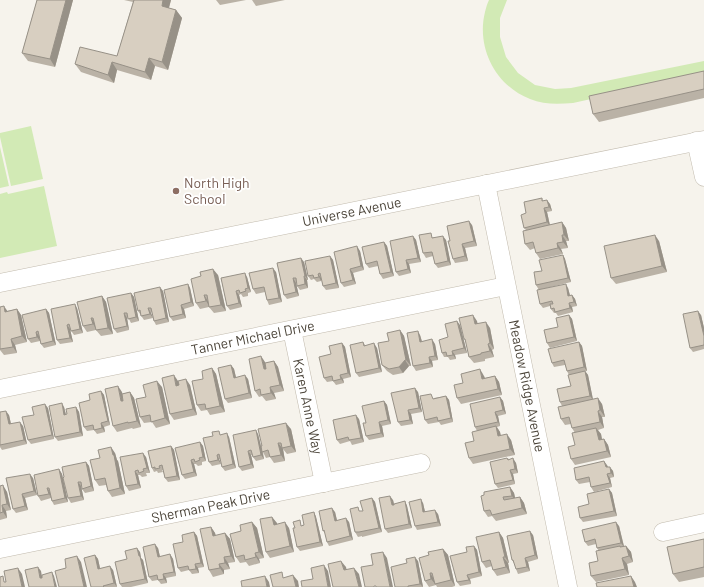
<svg xmlns="http://www.w3.org/2000/svg" width="704" height="587" font-family="Barlow,sans-serif">
	<style>
		.green { fill: #d2eab5 }
		.lines { fill: none; stroke-linecap: round; stroke-linejoin: round }
		.minor-casing { stroke: #c2bbae; stroke-width: 19 }
		.minor { stroke: #fff; stroke-width: 18 }
		.wall { fill: #bab2a6 }
		.shaded-wall { fill: #979187 }
		.building { fill: #d8cfc1; stroke: #979187 }
		.education-dot { fill: #8d6e63; stroke: #fff; stroke-width: 1.5 }
		.labels { text-anchor: middle; stroke-width: 3.5; stroke-linejoin: round; paint-order: stroke }
		.education-label { font-size: 14px; fill: #785e54; stroke: #fff; text-anchor: start }
		.street-label { font-size: 14px; fill: #4b4439; stroke: #fff }
	</style>
	<rect width="100%" height="100%" fill="#f6f3ec"/>
	<g class="green">
		<path d="M489,0H507L500,18V37L506,57L518,73L535,85L555,89L571,88L704,61V74L573,103C559,104 544,105 530,99C496,86 476,48 485,12C486,8 487,4 489,0Z"/>
		<polygon points="31,126 43,179 11,186 0,137 0,133"/>
		<polygon points="0,147 9,186 0,188"/>
		<polygon points="44,186 57,246 0,258 0,194 7,192 8,194"/>
	</g>
	<g class="lines">
		<defs>
			<g id="minor">
				<polyline points="696,141 704,177"/>
				<path id="s1" d="M486,184L568,587"/>
				<path id="s2" d="M0,283L704,140"/>
				<path id="s3" d="M292,330L324,483"/>
				<path id="s4" d="M0,389L506,286"/>
				<polyline points="663,532 704,523"/>
				<path id="s5" d="M0,549L421,463"/>
			</g>
		</defs>
		<use href="#minor" class="minor-casing"/>
		<use href="#minor" class="minor"/>
	</g>
	<g class="wall">
		<polygon points="37,0 73,0 55,67 28,61 22,53"/>
		<polygon points="124,0 171,0 169,8 176,10 182,18 168,70 155,66 151,80 117,70 114,83 81,72 75,64 117,56 133,2"/>
		<polygon points="216,0 246,0 220,5"/>
		<polygon points="252,0 285,0 256,6"/>
		<polygon points="704,71 704,98 599,122 593,114"/>
		<polygon points="542,198 543,201 550,204 552,211 547,212 550,225 562,222 566,228 569,241 566,241 568,248 561,249 563,254 540,259 536,253 535,248 530,250 525,244 526,230 524,228 526,213"/>
		<polygon points="472,225 477,246 465,248 468,261 455,263 453,259 450,241"/>
		<polygon points="413,236 416,240 421,262 409,264 411,273 399,276 396,272"/>
		<polygon points="433,237 434,238 446,240 451,265 438,268 435,264 433,256 426,258 423,253"/>
		<polygon points="659,241 667,272 616,284 611,278"/>
		<polygon points="384,242 387,246 394,276 383,279 380,274 378,266 369,268 366,264"/>
		<polygon points="360,251 364,270 353,273 356,284 344,287 341,283"/>
		<polygon points="563,255 565,259 571,282 539,290 536,285 542,271"/>
		<polygon points="330,256 333,260 339,288 326,290 323,286 321,278 321,281 317,282 314,279 311,280 308,276"/>
		<polygon points="304,262 308,280 307,280 308,288 300,290 297,286 297,283 296,283 299,296 287,299 284,295 277,263"/>
		<polygon points="276,272 282,302 269,305 267,300 265,292 256,294 253,289"/>
		<polygon points="218,275 226,311 214,313 209,307 200,309 196,303"/>
		<polygon points="247,277 251,292 248,293 248,296 243,297 241,294 239,295 242,307 230,310 227,306 221,278"/>
		<polygon points="188,284 190,288 194,306 184,309 186,318 173,321 170,317"/>
		<polygon points="568,288 570,295 572,295 575,299 577,306 572,307 573,312 558,316 556,313 554,313 551,309 550,306 543,308 540,304"/>
		<polygon points="163,291 169,322 156,325 154,321 152,312 151,313 153,318 144,320 138,311"/>
		<polygon points="131,293 134,297 139,321 131,323 128,317 127,318 129,330 117,333 114,329"/>
		<polygon points="102,296 106,302 113,334 101,336 96,330 87,332 83,326"/>
		<polygon points="0,307 7,311 17,309 21,315 27,342 15,345 17,353 4,355 0,350"/>
		<polygon points="77,308 83,333 74,335 70,329 73,342 60,344 57,340"/>
		<polygon points="46,309 49,313 56,345 44,348 41,344 39,336 40,341 31,343 28,339"/>
		<polygon points="569,315 572,319 577,341 550,348 547,343 558,327"/>
		<polygon points="701,315 704,328 704,349 693,352 690,348"/>
		<polygon points="477,321 477,324 490,328 494,349 492,350 494,357 485,359 485,361 474,363 469,357 466,341 464,339"/>
		<polygon points="460,325 467,353 455,355 456,359 450,360 448,357 444,357 442,353 448,337"/>
		<polygon points="400,330 404,336 411,366 409,366 403,373 393,375 387,371 382,365 389,341"/>
		<polygon points="420,335 422,341 435,344 438,360 432,361 433,367 416,371 413,366"/>
		<polygon points="363,342 365,345 377,348 382,372 359,377 356,373"/>
		<polygon points="579,342 582,346 587,371 585,371 588,375 593,399 602,404 605,417 602,417 604,428 598,430 601,434 602,439 604,439 608,445 611,457 575,465 571,459 575,445 575,433 572,428 571,424 565,425 561,419 562,406 560,402 571,386 569,375 567,371 565,365 554,367 552,363"/>
		<polygon points="342,343 345,347 351,377 343,379 344,383 336,385 333,381 327,382 324,378 331,354"/>
		<polygon points="274,361 278,367 284,391 274,393 276,399 266,401 262,396 259,397 255,391 266,363"/>
		<polygon points="231,365 234,369 236,377 248,379 252,398 228,403 225,399"/>
		<polygon points="212,368 216,374 225,412 210,415 207,410 201,411 197,405 203,379"/>
		<polygon points="484,376 485,378 495,376 499,382 502,395 461,404 457,398 463,383"/>
		<polygon points="178,381 190,385 197,415 174,420 170,414"/>
		<polygon points="162,387 170,424 156,428 152,422 144,423 140,417 146,397"/>
		<polygon points="101,391 104,395 110,425 104,427 105,432 97,434 94,430 87,431 84,427 90,400"/>
		<polygon points="122,392 122,394 130,392 134,398 141,427 133,429 132,428 117,432 113,426"/>
		<polygon points="418,392 422,412 411,414 413,424 401,426 398,422"/>
		<polygon points="446,396 449,400 453,422 441,425 439,422 428,424 425,420 434,398"/>
		<polygon points="500,397 503,401 506,414 498,416 500,426 497,427 500,432 501,436 511,440 515,455 473,464 469,458 474,441 477,431 475,427"/>
		<polygon points="384,401 387,405 391,424 382,426 384,437 369,440 366,436 366,423"/>
		<polygon points="64,407 66,415 76,407 79,412 83,436 58,441 55,437"/>
		<polygon points="48,408 54,439 31,444 28,440 34,415"/>
		<polygon points="9,415 11,424 23,426 27,444 2,450 0,447 0,445"/>
		<polygon points="359,419 364,442 352,445 350,441 340,444 337,440"/>
		<polygon points="291,429 296,452 287,454 283,449 285,461 274,463 270,457 266,458 263,452 264,459 256,461 253,457 252,455 251,455 254,468 242,471 239,467 258,434 261,446"/>
		<polygon points="222,434 229,437 236,468 225,471 222,467 220,459 219,459 221,464 212,466 209,462"/>
		<polygon points="200,442 203,446 206,461 202,462 202,465 198,466 196,464 194,464 197,476 185,479 182,475"/>
		<polygon points="171,446 174,450 180,480 168,482 165,478 163,470 162,470 163,472 158,473 157,471 154,472 152,468"/>
		<polygon points="115,453 117,460 118,461 125,494 112,497 108,491 106,485 99,486 95,480 100,458"/>
		<polygon points="132,455 146,457 150,473 146,473 147,476 142,477 140,475 138,475 141,488 129,491 126,486"/>
		<polygon points="507,458 509,459 516,463 518,473 513,474 515,484 498,488 495,484"/>
		<polygon points="86,462 89,466 94,491 85,493 82,489 82,486 81,486 84,500 71,503 68,498"/>
		<polygon points="607,465 608,467 613,471 614,477 610,478 612,487 594,492 591,487 590,482 579,484 576,480"/>
		<polygon points="59,469 62,474 68,502 54,505 52,501 51,498 41,501 38,496"/>
		<polygon points="6,478 33,478 37,495 25,498 28,510 16,513 13,509"/>
		<polygon points="0,485 0,486 7,492 11,510 6,511 7,518 0,520"/>
		<polygon points="510,487 514,493 515,498 520,497 524,503 527,514 496,521 492,516 488,517 484,511 484,495"/>
		<polygon points="609,489 612,493 617,516 583,522 580,518 589,504"/>
		<polygon points="372,498 375,502 382,532 362,537 362,536 358,537 355,532 361,511 363,511"/>
		<polygon points="393,500 394,504 405,501 407,506 412,528 388,533 385,529"/>
		<polygon points="423,503 425,512 438,514 441,526 417,530 415,526"/>
		<polygon points="314,512 316,517 323,546 300,551 297,547 303,524 303,526 304,525"/>
		<polygon points="335,512 337,520 349,522 353,540 329,546 327,542 325,533 323,531"/>
		<polygon points="272,517 277,524 289,528 294,552 270,558 266,552"/>
		<polygon points="252,522 257,528 264,558 259,559 260,563 249,566 246,562 240,563 236,557 241,531"/>
		<polygon points="619,526 624,546 626,546 631,552 633,562 627,564 629,575 596,582 591,576 598,561 599,551 597,548 596,544 588,546 585,542"/>
		<polygon points="211,527 215,533 216,536 225,533 230,539 235,562 228,563 230,569 224,570 224,574 213,577 209,570"/>
		<polygon points="194,532 197,536 204,567 198,568 199,573 192,574 189,570 181,572 178,568 183,542"/>
		<polygon points="499,532 503,538 509,563 508,563 510,573 497,576 493,570 492,566 486,568 482,562"/>
		<polygon points="533,535 538,559 528,562 530,571 518,574 516,569 514,563 512,560"/>
		<polygon points="704,539 704,577 679,582 673,574"/>
		<polygon points="474,546 477,550 482,576 470,579 471,584 460,586 457,582 467,552"/>
		<polygon points="158,548 160,557 170,554 173,559 176,576 166,578 167,583 161,584 158,580 152,581 149,577"/>
		<polygon points="443,549 448,555 455,586 452,587 437,587 436,585 429,587 425,581 429,555"/>
		<polygon points="140,552 141,558 143,560 148,583 131,587 122,587 120,584 127,559"/>
		<polygon points="95,555 98,559 100,568 113,570 117,587 91,587"/>
		<polygon points="418,561 423,587 395,587"/>
	</g>
	<g class="shaded-wall">
		<polygon points="66,0 73,0 55,67 50,59"/>
		<polygon points="163,0 171,0 167,14 162,6"/>
		<polygon points="176,10 182,18 168,70 162,62"/>
		<polygon points="149,58 155,66 151,80 145,72"/>
		<polygon points="112,62 117,70 114,83 108,75"/>
		<polygon points="547,200 550,204 552,211 549,207"/>
		<polygon points="544,208 547,212 550,226 547,222"/>
		<polygon points="469,221 472,225 477,246 474,241"/>
		<polygon points="562,222 566,228 569,241 564,235"/>
		<polygon points="562,235 566,241 568,248 563,242"/>
		<polygon points="655,235 659,241 667,272 662,266"/>
		<polygon points="413,236 416,240 421,262 418,258"/>
		<polygon points="443,236 446,240 451,265 448,261"/>
		<polygon points="384,242 387,246 394,276 391,272"/>
		<polygon points="557,243 561,249 563,254 558,248"/>
		<polygon points="462,244 465,248 468,261 465,256"/>
		<polygon points="357,246 360,251 364,270 361,266"/>
		<polygon points="563,255 565,259 571,282 568,278"/>
		<polygon points="330,256 333,260 339,288 336,283"/>
		<polygon points="301,258 304,262 308,280 305,276"/>
		<polygon points="406,260 409,264 411,273 408,269"/>
		<polygon points="273,268 276,272 282,302 279,298"/>
		<polygon points="213,269 218,275 226,311 221,305"/>
		<polygon points="350,269 353,273 356,284 353,280"/>
		<polygon points="245,273 247,277 251,292 248,288"/>
		<polygon points="318,274 321,278 321,281 319,277"/>
		<polygon points="304,276 307,280 308,288 305,284"/>
		<polygon points="293,278 296,283 299,296 296,292"/>
		<polygon points="188,284 190,288 194,306 191,302"/>
		<polygon points="566,284 568,288 571,300 568,296"/>
		<polygon points="160,287 163,291 169,322 166,318"/>
		<polygon points="236,291 239,295 242,307 239,303"/>
		<polygon points="131,293 134,297 139,321 136,317"/>
		<polygon points="204,295 208,301 210,307 206,301"/>
		<polygon points="572,295 575,299 577,306 574,302"/>
		<polygon points="102,296 106,302 113,334 108,328"/>
		<polygon points="569,303 572,307 573,312 570,308"/>
		<polygon points="75,304 77,308 83,333 80,329"/>
		<polygon points="181,305 184,309 186,318 183,314"/>
		<polygon points="4,306 8,312 5,312"/>
		<polygon points="148,308 151,313 153,318 150,314"/>
		<polygon points="17,309 21,315 27,342 22,336"/>
		<polygon points="46,309 49,313 56,345 53,341"/>
		<polygon points="698,311 701,315 704,328 704,336"/>
		<polygon points="124,313 127,318 129,330 127,326"/>
		<polygon points="473,315 477,321 479,330 475,324"/>
		<polygon points="569,315 572,319 577,341 574,337"/>
		<polygon points="91,318 96,324 97,330 93,324"/>
		<polygon points="457,321 460,325 467,353 464,348"/>
		<polygon points="486,322 490,328 494,349 490,343"/>
		<polygon points="67,325 70,329 73,342 70,338"/>
		<polygon points="400,330 404,336 411,366 406,360"/>
		<polygon points="418,331 420,335 423,346 420,342"/>
		<polygon points="36,332 39,336 40,341 37,337"/>
		<polygon points="11,339 15,345 17,353 13,347"/>
		<polygon points="432,339 435,344 438,360 435,356"/>
		<polygon points="579,342 582,346 587,371 584,367"/>
		<polygon points="342,343 345,347 351,377 348,373"/>
		<polygon points="374,343 377,348 382,372 379,368"/>
		<polygon points="488,344 492,350 494,357 490,351"/>
		<polygon points="452,351 455,355 456,359 453,355"/>
		<polygon points="261,356 265,362 268,375 264,369"/>
		<polygon points="429,357 432,361 433,367 430,363"/>
		<polygon points="405,360 409,366 403,373 399,367"/>
		<polygon points="274,361 278,367 284,391 280,385"/>
		<polygon points="231,365 234,369 237,382 234,378"/>
		<polygon points="212,368 216,374 225,412 220,406"/>
		<polygon points="480,369 484,376 487,385 482,379"/>
		<polygon points="585,371 588,375 593,400 590,396"/>
		<polygon points="174,375 178,381 181,392 176,386"/>
		<polygon points="245,375 248,379 252,398 249,393"/>
		<polygon points="340,375 343,379 344,383 341,379"/>
		<polygon points="495,376 499,382 502,395 498,389"/>
		<polygon points="186,379 190,385 197,415 193,409"/>
		<polygon points="157,381 162,387 170,424 165,418"/>
		<polygon points="118,386 122,392 125,407 121,401"/>
		<polygon points="270,387 274,393 276,399 271,393"/>
		<polygon points="415,388 418,392 422,412 419,408"/>
		<polygon points="101,391 104,395 110,425 108,421"/>
		<polygon points="130,392 134,398 141,427 137,421"/>
		<polygon points="446,396 449,400 453,422 451,418"/>
		<polygon points="500,397 503,401 506,414 503,410"/>
		<polygon points="598,398 602,404 605,417 600,410"/>
		<polygon points="384,401 387,405 391,424 388,420"/>
		<polygon points="62,403 64,407 67,419 64,415"/>
		<polygon points="45,404 48,408 54,439 52,435"/>
		<polygon points="76,407 79,412 83,436 80,432"/>
		<polygon points="408,410 411,414 413,424 410,420"/>
		<polygon points="6,411 9,415 12,429 9,424"/>
		<polygon points="598,411 602,417 604,428 600,422"/>
		<polygon points="495,412 498,416 500,426 498,422"/>
		<polygon points="356,415 359,419 364,442 361,438"/>
		<polygon points="20,422 23,426 27,444 24,440"/>
		<polygon points="379,422 382,426 384,437 381,433"/>
		<polygon points="101,423 104,427 105,432 102,428"/>
		<polygon points="286,423 291,429 296,452 291,446"/>
		<polygon points="496,426 500,432 502,442 498,436"/>
		<polygon points="596,428 601,434 603,446 599,440"/>
		<polygon points="256,430 258,434 264,459 261,455"/>
		<polygon points="227,433 229,437 236,468 233,464"/>
		<polygon points="507,434 511,440 515,455 510,449"/>
		<polygon points="604,439 608,445 611,457 607,451"/>
		<polygon points="200,442 203,446 206,461 203,457"/>
		<polygon points="278,443 283,449 285,461 281,455"/>
		<polygon points="171,446 174,450 180,480 177,476"/>
		<polygon points="111,447 115,453 117,460 118,461 125,494 120,488"/>
		<polygon points="248,451 251,455 254,468 251,464"/>
		<polygon points="143,453 146,457 150,473 147,468"/>
		<polygon points="217,455 219,459 221,464 218,460"/>
		<polygon points="513,458 516,463 518,473 515,469"/>
		<polygon points="191,460 194,464 197,476 194,472"/>
		<polygon points="604,461 607,465 609,471 606,467"/>
		<polygon points="86,462 89,466 94,491 91,486"/>
		<polygon points="610,467 613,471 614,477 611,473"/>
		<polygon points="59,469 62,474 68,502 65,498"/>
		<polygon points="510,470 513,474 515,484 513,480"/>
		<polygon points="135,471 138,475 141,488 138,484"/>
		<polygon points="30,474 33,478 37,495 34,491"/>
		<polygon points="607,474 610,478 612,487 610,483"/>
		<polygon points="78,482 81,486 84,500 81,496"/>
		<polygon points="3,485 7,492 11,510 7,504"/>
		<polygon points="510,487 514,493 516,502 512,496"/>
		<polygon points="47,488 50,492 51,498 49,494"/>
		<polygon points="609,489 612,493 617,516 614,511"/>
		<polygon points="22,494 25,498 28,510 25,506"/>
		<polygon points="390,496 393,500 395,509 392,505"/>
		<polygon points="520,497 524,503 527,514 522,508"/>
		<polygon points="372,498 375,502 382,532 379,528"/>
		<polygon points="421,499 423,503 426,516 423,512"/>
		<polygon points="405,501 407,506 412,528 409,524"/>
		<polygon points="2,505 6,511 7,518 3,512"/>
		<polygon points="332,508 335,512 338,525 335,521"/>
		<polygon points="435,510 438,514 441,526 438,522"/>
		<polygon points="314,512 316,517 323,546 320,542"/>
		<polygon points="272,517 277,523 278,531 274,525"/>
		<polygon points="346,518 349,522 353,540 350,536"/>
		<polygon points="252,522 257,528 264,558 259,552"/>
		<polygon points="285,522 289,528 294,552 290,546"/>
		<polygon points="616,522 619,526 624,547 621,543"/>
		<polygon points="211,527 215,533 217,542 213,536"/>
		<polygon points="530,531 533,535 538,559 535,555"/>
		<polygon points="194,532 197,536 204,567 201,563"/>
		<polygon points="499,532 503,538 509,563 505,557"/>
		<polygon points="225,533 230,539 235,562 231,556"/>
		<polygon points="155,544 158,548 161,561 158,557"/>
		<polygon points="474,546 477,550 482,576 479,572"/>
		<polygon points="626,546 631,552 633,562 629,556"/>
		<polygon points="137,548 140,552 141,558 143,560 148,583 145,579"/>
		<polygon points="443,549 448,555 455,586 451,580"/>
		<polygon points="383,552 387,558 393,587 390,587"/>
		<polygon points="255,553 259,559 260,563 256,557"/>
		<polygon points="170,554 173,559 176,576 174,572"/>
		<polygon points="95,555 98,559 101,573 98,569"/>
		<polygon points="77,556 81,562 87,587 84,587"/>
		<polygon points="224,557 228,563 230,569 225,563"/>
		<polygon points="415,557 418,561 423,587 420,584"/>
		<polygon points="503,557 508,563 510,573 506,567"/>
		<polygon points="525,558 528,562 530,571 527,567"/>
		<polygon points="622,558 627,564 629,575 625,569"/>
		<polygon points="341,561 346,567 348,576 344,570"/>
		<polygon points="195,564 198,568 199,573 196,569"/>
		<polygon points="219,564 224,570 224,574 220,568"/>
		<polygon points="324,565 328,571 331,587 328,587"/>
		<polygon points="110,566 113,570 117,587 114,583"/>
		<polygon points="38,567 41,571 43,582 40,578"/>
		<polygon points="18,568 22,574 25,587 22,587"/>
		<polygon points="354,568 359,574 362,587 359,587"/>
		<polygon points="52,572 54,576 57,587 55,587"/>
		<polygon points="430,573 434,579 435,584 436,585 431,579"/>
		<polygon points="163,574 166,578 167,583 164,579"/>
		<polygon points="293,575 298,581 299,587 296,587"/>
		<polygon points="467,575 470,579 471,584 469,580"/>
		<polygon points="265,576 269,582 270,587 267,587"/>
		<polygon points="631,576 635,582 637,587 634,587"/>
	</g>
	<g class="building">
		<polygon points="37,0 66,0 50,59 22,53"/>
		<polygon points="134,0 163,0 162,6 176,10 162,62 149,58 145,72 112,62 108,75 75,64 80,47 117,56"/>
		<polygon points="704,71 704,89 593,114 589,96"/>
		<polygon points="542,198 542,201 547,200 549,207 544,208 547,222 524,228 521,215 526,213 524,202"/>
		<polygon points="469,221 474,241 462,244 465,256 453,259 448,241 450,241 447,226"/>
		<polygon points="562,222 564,235 562,235 563,242 557,243 558,248 536,253 533,242 525,244 523,231"/>
		<polygon points="431,233 432,238 443,236 448,261 435,264 432,252 423,253 419,235"/>
		<polygon points="655,235 662,266 611,278 604,246"/>
		<polygon points="413,236 418,258 406,260 408,269 396,272 390,241"/>
		<polygon points="384,242 391,272 380,274 377,261 366,264 362,247"/>
		<polygon points="357,246 361,266 350,269 353,280 341,283 334,252"/>
		<polygon points="563,255 568,278 536,285 534,272 542,271 539,260"/>
		<polygon points="330,256 336,283 323,286 320,273 318,274 319,277 314,278 313,275 308,276 305,261"/>
		<polygon points="301,258 305,276 304,276 305,284 297,286 296,278 293,278 296,292 284,295 277,263"/>
		<polygon points="273,268 279,298 267,300 264,287 253,289 249,273"/>
		<polygon points="213,269 221,305 209,307 207,295 204,295 206,301 196,303 191,279 201,276 200,272"/>
		<polygon points="245,273 248,288 245,289 246,291 240,293 239,290 236,291 239,303 227,306 221,278"/>
		<polygon points="188,284 191,302 181,305 183,314 170,317 164,290"/>
		<polygon points="566,284 568,296 572,295 574,302 569,303 570,308 555,312 554,308 551,309 550,304 553,304 552,301 540,304 537,290"/>
		<polygon points="160,287 166,318 154,321 151,308 148,308 150,314 141,316 140,310 138,311 134,293"/>
		<polygon points="131,293 136,317 128,319 127,313 124,313 127,326 114,329 107,298"/>
		<polygon points="102,296 108,328 96,330 93,318 91,318 93,324 83,326 77,302"/>
		<polygon points="75,304 80,329 71,331 69,324 67,325 70,338 57,340 51,309"/>
		<polygon points="4,306 5,312 17,309 22,336 11,339 13,347 0,349 0,307"/>
		<polygon points="46,309 53,341 41,344 38,331 36,332 37,337 28,339 22,315"/>
		<polygon points="698,311 704,336 704,345 690,348 683,314"/>
		<polygon points="473,315 475,324 486,322 490,343 488,344 490,351 481,353 481,354 469,357 465,339 464,339 459,318"/>
		<polygon points="569,315 574,337 547,343 544,330 558,327 556,318"/>
		<polygon points="457,321 464,348 452,351 453,355 447,356 446,352 442,353 439,340 448,337 445,324"/>
		<polygon points="400,330 406,360 405,360 399,367 389,369 382,365 378,343 389,341 387,333"/>
		<polygon points="418,331 420,342 432,339 435,356 429,357 430,363 413,366 407,333"/>
		<polygon points="363,342 364,346 374,343 379,368 356,373 350,345"/>
		<polygon points="579,342 584,367 567,371 564,360 552,363 548,349"/>
		<polygon points="342,343 348,373 340,375 341,379 333,381 332,376 324,378 319,357 331,354 329,346"/>
		<polygon points="261,356 264,369 266,369 265,363 274,361 280,385 270,387 271,393 261,395 260,389 255,391 249,359"/>
		<polygon points="231,365 234,378 245,375 249,393 225,399 218,368"/>
		<polygon points="212,368 220,406 206,409 205,404 197,405 192,381 203,379 202,371"/>
		<polygon points="480,369 482,379 495,376 498,389 457,398 454,385 463,383 461,374"/>
		<polygon points="585,371 590,396 560,402 557,389 571,386 568,375"/>
		<polygon points="174,375 176,386 179,385 178,381 186,379 193,409 170,414 162,378"/>
		<polygon points="157,381 165,418 151,422 150,415 140,417 136,399 146,397 143,385"/>
		<polygon points="118,386 121,401 123,401 122,394 130,392 137,421 128,423 128,422 113,426 105,389"/>
		<polygon points="415,388 419,408 408,410 410,420 398,422 391,393"/>
		<polygon points="101,391 108,421 101,423 102,428 94,430 93,425 84,427 79,403 90,400 89,394"/>
		<polygon points="431,394 433,399 446,396 451,418 438,421 437,417 425,420 420,396"/>
		<polygon points="500,397 503,410 495,412 498,422 475,427 470,404"/>
		<polygon points="598,398 600,410 598,411 600,422 572,428 569,417 561,419 558,407"/>
		<polygon points="384,401 388,420 379,422 381,433 366,436 363,423 366,423 362,406"/>
		<polygon points="62,403 64,415 67,414 66,409 76,407 80,432 55,437 49,406"/>
		<polygon points="45,404 52,435 28,440 22,417 34,415 32,407"/>
		<polygon points="6,411 9,424 20,422 24,440 0,445 0,412"/>
		<polygon points="356,415 361,438 349,440 348,437 337,440 333,420"/>
		<polygon points="286,423 291,446 282,448 281,443 278,443 281,455 270,457 268,450 262,452 261,446 262,446 258,429"/>
		<polygon points="496,426 498,436 507,434 510,449 469,458 465,443 474,441 472,432"/>
		<polygon points="596,428 599,440 604,439 607,451 571,459 568,447 575,445 572,433"/>
		<polygon points="256,430 261,455 253,457 251,450 248,451 251,464 239,467 233,435"/>
		<polygon points="219,431 220,435 227,433 233,464 222,467 219,454 217,455 218,460 209,462 203,438 213,436 212,432"/>
		<polygon points="200,442 203,457 199,458 200,460 195,462 194,459 191,460 194,472 182,475 175,448"/>
		<polygon points="171,446 177,476 165,478 162,465 159,466 160,468 155,469 155,467 152,468 148,451"/>
		<polygon points="111,447 113,455 114,455 120,488 108,491 105,478 95,480 90,460 100,458 98,450"/>
		<polygon points="143,453 147,468 143,469 144,471 139,473 138,470 135,471 138,484 126,486 120,457"/>
		<polygon points="507,458 508,460 513,458 515,469 510,470 513,480 495,484 490,462"/>
		<polygon points="604,461 606,467 610,467 611,473 607,474 610,483 591,487 589,477 576,480 574,468"/>
		<polygon points="86,462 91,486 82,489 81,482 78,482 81,496 68,498 63,478 64,477 62,467"/>
		<polygon points="59,469 65,498 52,501 49,488 47,488 49,494 38,496 34,475"/>
		<polygon points="30,474 34,491 22,494 25,506 13,509 6,478"/>
		<polygon points="3,485 7,504 2,505 3,512 0,513 0,486"/>
		<polygon points="510,487 512,496 503,497 504,500 520,497 522,508 492,515 490,510 484,511 481,496 484,495 484,492"/>
		<polygon points="609,489 614,511 580,518 578,507 589,504 587,494"/>
		<polygon points="390,496 392,505 394,505 394,504 405,501 409,524 385,529 379,498"/>
		<polygon points="372,498 379,528 359,532 355,532 350,509 358,507 359,511 363,511 360,501"/>
		<polygon points="421,499 423,512 435,510 438,522 415,526 409,502"/>
		<polygon points="332,508 335,521 346,518 350,536 327,542 324,530 323,531 319,511"/>
		<polygon points="314,512 320,542 297,547 293,528 295,528 293,522 300,520 301,526 304,525 302,515"/>
		<polygon points="272,517 274,525 285,522 290,546 266,552 260,519"/>
		<polygon points="252,522 259,552 255,553 256,557 245,560 244,555 236,557 230,534 241,531 240,525"/>
		<polygon points="616,522 621,543 597,548 595,539 585,542 582,530"/>
		<polygon points="211,527 213,536 225,533 231,556 224,557 225,563 219,564 220,568 209,570 200,529"/>
		<polygon points="530,531 535,555 525,558 527,567 516,569 513,560 512,560 507,536"/>
		<polygon points="194,532 201,563 195,564 196,569 189,570 188,566 178,568 173,544 183,542 182,535"/>
		<polygon points="499,532 505,557 503,557 506,567 493,570 490,560 482,562 476,537"/>
		<polygon points="704,539 704,567 673,574 667,547"/>
		<polygon points="155,544 158,557 170,554 174,572 163,574 164,579 158,580 157,575 149,577 143,547"/>
		<polygon points="474,546 479,572 467,575 469,580 457,582 450,556 467,552 466,547"/>
		<polygon points="620,546 620,547 626,546 629,556 622,558 625,569 591,576 589,563 598,561 596,551"/>
		<polygon points="137,548 139,556 140,556 145,579 120,584 115,562 127,559 125,551"/>
		<polygon points="443,549 451,580 435,584 432,573 430,573 431,579 425,581 419,558 429,555 428,552"/>
		<polygon points="383,552 390,587 376,587 376,586 374,586 374,587 365,587 361,567 373,565 371,554"/>
		<polygon points="95,555 98,569 110,566 114,583 103,586 104,587 91,587 84,558"/>
		<polygon points="77,556 84,587 59,587 55,571 66,568 65,559"/>
		<polygon points="415,557 420,584 408,586 408,587 395,587 391,567 407,563 406,559"/>
		<polygon points="341,561 344,570 354,568 359,587 333,587 328,564"/>
		<polygon points="324,565 328,587 302,587 301,581 313,579 311,568"/>
		<polygon points="38,567 40,578 42,578 42,575 52,572 55,587 29,587 25,570"/>
		<polygon points="18,568 22,587 0,587 0,577 3,576 4,582 6,582 4,571"/>
		<polygon points="282,572 283,578 293,575 296,587 273,587 270,575"/>
		<polygon points="265,576 267,587 242,587 241,581"/>
		<polygon points="631,576 634,587 597,587 596,583"/>
	</g>
	<circle class="education-dot" cx="176" cy="191" r="4"/>
	<g class="labels">
		<g class="education-label">
			<text x="184" y="188">North High<tspan x="184" dy="16">School</tspan></text>
		</g>
		<g class="street-label">
			<text dy="5" stroke="none"><textPath href="#s2" startOffset="359">Universe Avenue</textPath></text>
			<text dy="5" stroke="none"><textPath href="#s4" startOffset="258">Tanner Michael Drive</textPath></text>
			<text dy="5" stroke="none"><textPath href="#s1" startOffset="206">Meadow Ridge Avenue</textPath></text>
			<text dy="5" stroke="none"><textPath href="#s3" startOffset="78">Karen Anne Way</textPath></text>
			<text dy="5" stroke="none"><textPath href="#s5" startOffset="215">Sherman Peak Drive</textPath></text>
		</g>
	</g>
</svg>
